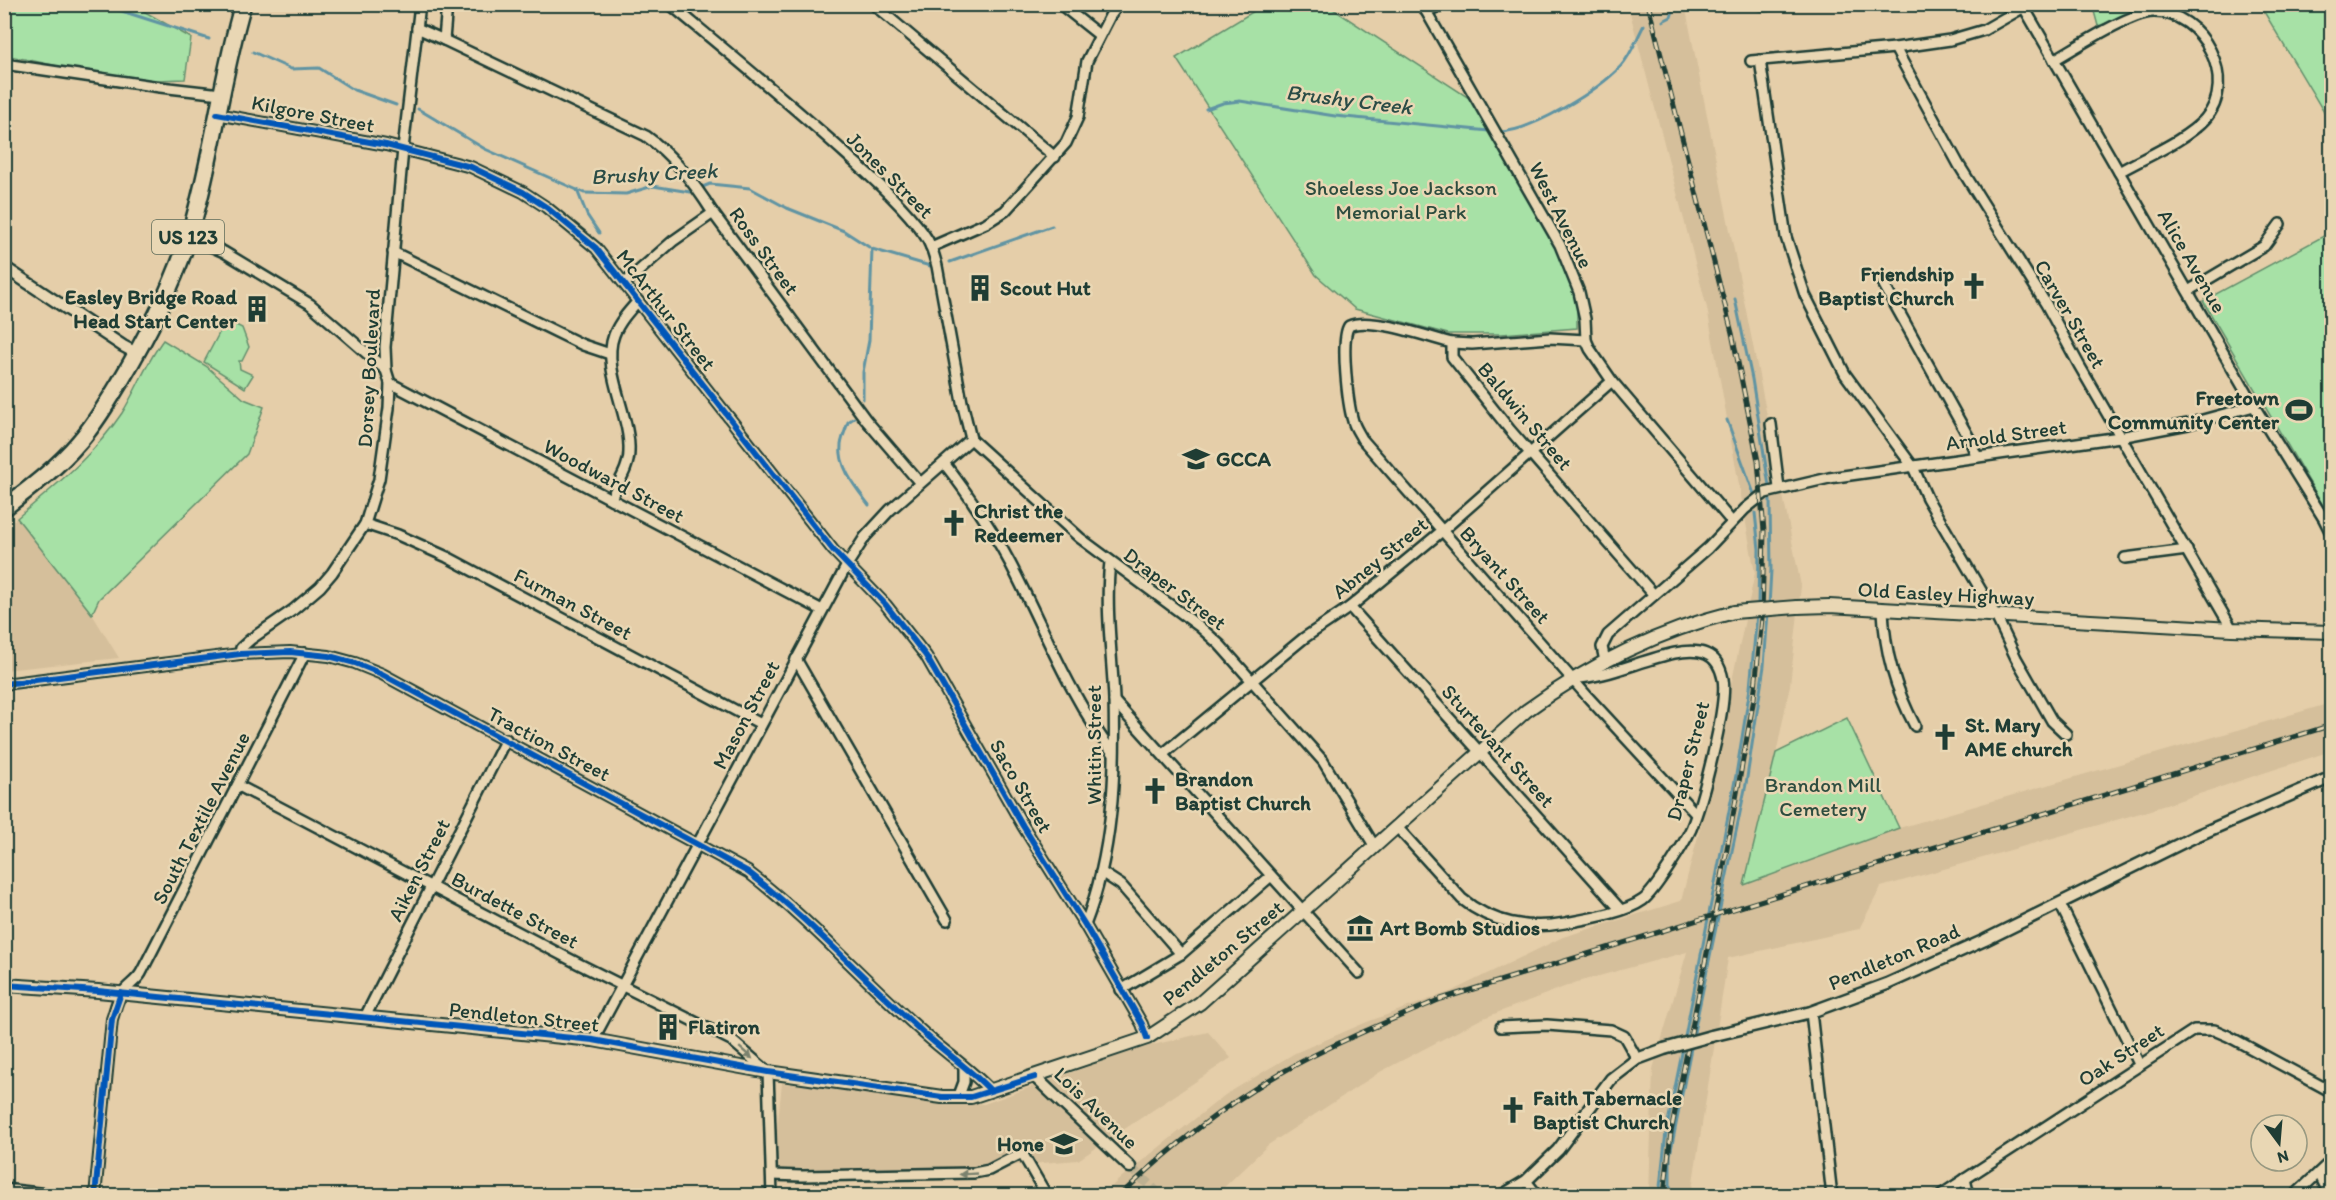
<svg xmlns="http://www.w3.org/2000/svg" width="2336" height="1200" font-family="Itim,sans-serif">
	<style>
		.built { fill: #d5bf9b }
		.green { fill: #a7e1a6; stroke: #638f6d; stroke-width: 1.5 }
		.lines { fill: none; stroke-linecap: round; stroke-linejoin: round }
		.stream { stroke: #6094a3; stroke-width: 3 }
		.tertiary-tunnel { stroke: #bdb192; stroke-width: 10; stroke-dasharray: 10 5; stroke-linecap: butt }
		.minor-casing { stroke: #1f3d34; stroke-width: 14 }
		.tertiary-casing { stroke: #1f3d34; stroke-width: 15 }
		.secondary-casing { stroke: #1f3d34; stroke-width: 16 }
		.trunk-casing { stroke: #1f3d34; stroke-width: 20 }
		.minor { stroke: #e9d7b4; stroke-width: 9 }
		.tertiary { stroke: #e9d7b4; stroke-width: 10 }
		.secondary { stroke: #e9d7b4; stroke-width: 12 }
		.trunk { stroke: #e9d7b4; stroke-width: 15 }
		.rail-casing { stroke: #1f3d34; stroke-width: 5 }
		.rail { stroke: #e9d7b4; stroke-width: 3; stroke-dasharray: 9; stroke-linecap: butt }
		.tertiary-bridge-casing { stroke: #1f3d34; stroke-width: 15; stroke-linecap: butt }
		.secondary-bridge-casing { stroke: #1f3d34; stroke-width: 16; stroke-linecap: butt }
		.tertiary-bridge { stroke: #e9d7b4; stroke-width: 10 }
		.secondary-bridge { stroke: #e9d7b4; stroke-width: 12 }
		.cycleway-casing { stroke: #e9d7b4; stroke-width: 10 }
		.cycleway { stroke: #0057b8; stroke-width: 6 }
		.oneway { fill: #7a826e }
		.labels { text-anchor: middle; stroke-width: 5; stroke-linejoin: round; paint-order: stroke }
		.shield { fill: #e9d7b4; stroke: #5c6b5a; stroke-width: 1.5 }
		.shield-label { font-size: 20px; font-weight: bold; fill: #1f3d34 }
		.street-label { font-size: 21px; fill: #1f3d34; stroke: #e9d7b4 }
		.park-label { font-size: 21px; fill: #2d4d3f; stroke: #e9d7b4 }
		.poi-label { font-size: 21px; font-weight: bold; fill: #1f3d34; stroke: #e9d7b4; text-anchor: start }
		.water-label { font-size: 22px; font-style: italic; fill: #2a4c46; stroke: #e9d7b4 }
	</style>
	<rect width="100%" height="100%" fill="#e5cea9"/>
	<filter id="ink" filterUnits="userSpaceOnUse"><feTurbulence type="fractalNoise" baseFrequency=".0167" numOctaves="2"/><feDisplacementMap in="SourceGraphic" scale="12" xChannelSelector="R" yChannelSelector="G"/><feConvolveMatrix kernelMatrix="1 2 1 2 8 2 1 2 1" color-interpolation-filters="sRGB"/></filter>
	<g filter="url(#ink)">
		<g class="built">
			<polygon points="1628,5 1685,5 1801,586 1790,685 1773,769 1744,884 1899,828 2331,703 2331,751 2144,812 1881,887 1859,929 1728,958 1691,1195 1649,1195 1653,1069 1687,952 1577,982 1481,1019 1380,1072 1268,1145 1216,1195 1101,1196 1123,1176 1225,1095 1295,1053 1367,1022 1452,991 1563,937 1681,901 1702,821 1755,573 1707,308"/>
			<polygon points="17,518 92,614 119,658 5,670 5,527"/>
			<polygon points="1208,1032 1231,1058 1078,1160 936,1172 773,1168 782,1083 984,1104 1140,1048"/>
		</g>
		<g class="green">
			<polygon points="2092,4 2160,5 2098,26"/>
			<polygon points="5,5 133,5 191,38 185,79 129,81 5,55"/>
			<polygon points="1264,5 1327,5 1469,98 1504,153 1554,242 1567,271 1577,304 1577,328 1502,334 1448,334 1355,309 1316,275 1176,58"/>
			<polygon points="1740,5 1817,5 1765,12"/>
			<polygon points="2260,5 2331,5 2331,124"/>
			<polygon points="2331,232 2331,519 2203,301"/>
			<polygon points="226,320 242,328 249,347 242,361 239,361 240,369 253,375 245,388 204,362"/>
			<path d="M163,340L206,366L244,399L264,407L247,454L99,599L92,614L17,518C55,486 94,455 122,413C137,389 146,363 163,340Z"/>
			<polygon points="1847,718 1899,828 1744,885 1776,753"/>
		</g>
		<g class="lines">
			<g class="stream">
				<polyline points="100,4 209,39"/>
				<polyline points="1663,21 1671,17 1675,4"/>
				<polyline points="253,52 291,69 319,68 354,90 396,105"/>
				<polyline points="418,109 485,149 584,193 626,194 653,186 690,192 710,184 750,188 787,208 844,231 872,249 930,266"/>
				<polyline points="1206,109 1223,103 1240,101 1335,116 1489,131"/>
				<path d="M1498,132C1531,132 1599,90 1621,66C1631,55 1637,38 1644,25"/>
				<polyline points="577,190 587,215 599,233"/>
				<polyline points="950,262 1052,226"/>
				<polyline points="1735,299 1752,379 1769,486"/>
				<polyline points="863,399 863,372 869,340 872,249"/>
				<path d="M854,418L848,422C846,429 842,437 841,445C838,467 857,489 869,505"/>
				<polyline points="1727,420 1754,494"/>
				<polyline points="1755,513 1759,549 1758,607"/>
				<polyline points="1769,606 1771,570 1770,500"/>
				<polyline points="1693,1037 1746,784 1764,666 1768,613"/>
				<polyline points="1684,1042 1736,775 1750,688 1757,614"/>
				<polyline points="1659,1196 1666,1132 1683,1048"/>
				<polyline points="1670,1196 1670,1155 1692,1043"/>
			</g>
			<polyline class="tertiary-tunnel" points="1130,1167 1161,1196"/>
			<defs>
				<g id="minor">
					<path d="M670,4C730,54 790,103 847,155C873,179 902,204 923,233C931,243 934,255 937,266L962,402L971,439"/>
					<polyline points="873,4 1055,157"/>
					<polyline points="1060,4 1099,35"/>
					<polyline points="1422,4 1560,245 1579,292 1585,319 1586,340 1590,349 1612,381 1732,522"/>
					<polyline points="2022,4 2254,406 2324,519 2332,535"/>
					<polyline points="1426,11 1446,4"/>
					<polyline points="417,28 444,40 447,4"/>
					<path d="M444,40L646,136C674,156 695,184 713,213L866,420L920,483"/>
					<polyline points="1895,48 1959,165 2046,304 2079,365 2232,629"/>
					<polyline points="1760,60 1786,237 1805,295 1845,374 1913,467 1927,498 1996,616 2016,658 2052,721 2066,734"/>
					<path d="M2054,60C2077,47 2129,13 2153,12C2203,11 2239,81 2205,119C2185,141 2145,157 2119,172"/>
					<polyline points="1751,61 1895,48 1950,40 1984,30 2024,7"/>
					<polyline points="4,64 160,87 221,94"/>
					<polyline points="217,114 386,145 471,167 523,192 546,207 596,248 833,550 886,605 926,656 1023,826 1085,925 1142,1024 1147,1038"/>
					<polyline points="188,236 224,252 310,304 386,370"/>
					<polyline points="931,247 986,223 1005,211 1066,143 1078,117 1087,61 1110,16 1119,4"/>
					<polyline points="393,252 583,345 610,354"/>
					<polyline points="625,283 673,241 713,213"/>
					<polyline points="1884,285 1969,438 1977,457"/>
					<polyline points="2188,291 2264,246 2280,224"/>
					<polyline points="1452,343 1472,344 1550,338 1586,340"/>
					<polyline points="390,383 822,610"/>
					<polyline points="1771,424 1779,488"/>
					<polyline points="971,439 1080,538 1200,627 1220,645 1323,761 1375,847"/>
					<path d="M944,463C968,494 991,527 1010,563C1043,626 1069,696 1113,753"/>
					<path d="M611,499C617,484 629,469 629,452C631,416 601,369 614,335C619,322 629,311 638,301"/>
					<polyline points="365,524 398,535 447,557 761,724"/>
					<polyline points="2125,558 2187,550"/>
					<path d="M1654,595L1510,430L1452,357V343C1428,337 1370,316 1349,326C1340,339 1348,405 1353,421C1355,428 1359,433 1362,439L1587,696L1695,813"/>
					<polyline points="1350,607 1620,909"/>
					<path d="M1883,611C1885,653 1895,688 1915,726"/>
					<polyline points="240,654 241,648 251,639 293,610 320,587 332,573 365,524 379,479 389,408 390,383 386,370 385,347 403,149 420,4"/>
					<polyline points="796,659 947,920"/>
					<polyline points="1605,661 1602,647 1608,635 1708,548 1745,509 1765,493 1829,478 2120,437 2188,424 2254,406"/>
					<path d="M4,684L240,654L290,652L329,656L355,663L382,674L748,872C808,918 860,976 917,1027C940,1049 968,1067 990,1090"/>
					<polyline points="1114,701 1359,973"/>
					<polyline points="1163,754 1304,638 1350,607 1442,531 1612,381"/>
					<polyline points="239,786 579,964 731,1040 768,1072 772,1196"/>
					<path d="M1397,827L1462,899C1491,923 1529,930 1565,923C1586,919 1625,913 1643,900C1655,891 1684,844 1691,829C1702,803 1728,705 1723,679C1721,669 1716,658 1706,654C1676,641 1614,679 1575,678"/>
					<polyline points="1101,872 1121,885 1181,954"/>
					<polyline points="2060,904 2139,1064"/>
					<path d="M1085,925C1113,853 1116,775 1114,699C1112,654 1105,607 1110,562"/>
					<polyline points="1121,990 1181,954 1271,876"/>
					<polyline points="1811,1012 1832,1196"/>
					<polyline points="365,1017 506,739"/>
					<polyline points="1501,1027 1547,1025 1611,1030 1624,1036 1637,1059"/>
					<polyline points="593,1040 847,565 865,537 890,510 971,439"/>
					<polyline points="958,1098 964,1082 964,1068"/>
					<polyline points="2319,1173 2330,1196"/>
					<polyline points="772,1175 802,1176 974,1173 989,1170 1022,1153 1047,1196"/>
					<polyline points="1965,1179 1969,1196"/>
					<polyline points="1526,1181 1538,1196"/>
					<polyline points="4,1189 65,1196"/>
					<path d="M95,1196L112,1019C115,1011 116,1002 121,995C126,986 136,982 141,973L305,653"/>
					<polyline points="1939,1196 2194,1030 2214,1030 2228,1036 2332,1092"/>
					<polyline points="2294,1196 2332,1160"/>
				</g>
				<g id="tertiary">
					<polyline points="4,267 123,346 136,353"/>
					<polyline points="1711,1036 1811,1012 1887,984 1985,940 2196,836 2332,777"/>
					<polyline points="1035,1077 1130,1167"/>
					<polyline points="1501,1196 1526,1181 1558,1150 1611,1079 1637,1059 1664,1049"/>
				</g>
				<g id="secondary">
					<polyline points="1797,607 1829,606 2232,629 2332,632"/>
					<path d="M4,985L98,991L593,1040L768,1072L942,1097H971L1147,1038L1200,1003L1526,711C1589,665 1658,631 1734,612"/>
				</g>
				<path id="trunk" d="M4,508C30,488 58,467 79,442C95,424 108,402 120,382C152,328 182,269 197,208C215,141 223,71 243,4"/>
			</defs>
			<use href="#minor" class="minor-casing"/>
			<use href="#tertiary" class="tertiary-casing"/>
			<use href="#secondary" class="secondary-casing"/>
			<use href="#trunk" class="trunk-casing"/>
			<use href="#minor" class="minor"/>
			<use href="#tertiary" class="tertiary"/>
			<use href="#secondary" class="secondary"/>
			<use href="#trunk" class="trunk"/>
			<defs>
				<g id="rail">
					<polyline points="1648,4 1732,333 1758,461 1764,531 1762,618 1754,698 1720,888 1671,1132 1664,1196"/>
					<path d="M1119,1196C1168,1150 1222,1107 1279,1074C1331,1044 1386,1022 1441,999L2332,725"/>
				</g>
			</defs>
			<use href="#rail" class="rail-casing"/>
			<use href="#rail" class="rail"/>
			<defs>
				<polyline id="tertiary-bridge" points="1664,1049 1711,1036"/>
				<polyline id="secondary-bridge" points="1734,612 1797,607"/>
			</defs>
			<use href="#tertiary-bridge" class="tertiary-bridge-casing"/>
			<use href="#secondary-bridge" class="secondary-bridge-casing"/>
			<use href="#tertiary-bridge" class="tertiary-bridge"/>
			<use href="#secondary-bridge" class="secondary-bridge"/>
			<defs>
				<g id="cycleway">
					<polyline points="217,114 386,145 471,167 523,192 546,207 596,248 833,550 886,605 926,656 1023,826 1085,925 1142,1024 1147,1038"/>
					<path d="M4,684L240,654L290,652L329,656L355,663L382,674L748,872C808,918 860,976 917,1027C940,1049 968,1067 990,1090"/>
					<polyline points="4,985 98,991 593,1040 768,1072 942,1097 971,1097 1035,1077"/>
					<polyline points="95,1196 112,1019 121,993"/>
				</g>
			</defs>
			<use href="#cycleway" class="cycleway-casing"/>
			<use href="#cycleway" class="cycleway"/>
		</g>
		<defs><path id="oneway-solid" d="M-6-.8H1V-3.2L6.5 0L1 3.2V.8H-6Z" transform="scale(1.5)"/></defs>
		<g class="oneway">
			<use href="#oneway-solid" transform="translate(746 1053) rotate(41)"/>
			<use href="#oneway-solid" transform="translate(968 1174) rotate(177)"/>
		</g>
	</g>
	<defs>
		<symbol id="church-bare" viewBox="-9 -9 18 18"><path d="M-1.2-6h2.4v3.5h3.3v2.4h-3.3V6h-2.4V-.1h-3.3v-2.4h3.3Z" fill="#1f3d34" stroke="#e9d7b4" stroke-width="2.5" paint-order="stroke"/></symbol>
		<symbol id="building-bare" viewBox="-9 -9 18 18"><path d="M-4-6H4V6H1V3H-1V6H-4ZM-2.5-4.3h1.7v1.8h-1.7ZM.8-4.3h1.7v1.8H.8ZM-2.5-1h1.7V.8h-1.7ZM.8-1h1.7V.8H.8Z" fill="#1f3d34" stroke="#e9d7b4" stroke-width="2.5" paint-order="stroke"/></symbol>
		<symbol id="stadium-bare" viewBox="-9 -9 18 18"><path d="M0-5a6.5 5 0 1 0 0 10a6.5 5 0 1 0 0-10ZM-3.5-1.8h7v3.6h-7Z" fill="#1f3d34" stroke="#e9d7b4" stroke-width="2.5" paint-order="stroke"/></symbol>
		<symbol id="school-bare" viewBox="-9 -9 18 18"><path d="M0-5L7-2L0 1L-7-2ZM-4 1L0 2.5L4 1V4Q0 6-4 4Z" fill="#1f3d34" stroke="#e9d7b4" stroke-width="2.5" paint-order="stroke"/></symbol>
		<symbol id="museum-bare" viewBox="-9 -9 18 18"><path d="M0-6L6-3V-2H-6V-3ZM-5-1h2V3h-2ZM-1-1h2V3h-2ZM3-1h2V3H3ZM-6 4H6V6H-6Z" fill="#1f3d34" stroke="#e9d7b4" stroke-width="2.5" paint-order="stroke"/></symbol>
	</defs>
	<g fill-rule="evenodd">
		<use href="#church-bare" x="1955" y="267" width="38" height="38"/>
		<use href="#building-bare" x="961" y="269" width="38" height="38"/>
		<use href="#building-bare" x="238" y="290" width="38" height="38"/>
		<use href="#stadium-bare" x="2280" y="391" width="38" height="38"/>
		<use href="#school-bare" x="1177" y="440" width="38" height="38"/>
		<use href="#church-bare" x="935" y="504" width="38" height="38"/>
		<use href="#church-bare" x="1926" y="718" width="38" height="38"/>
		<use href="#church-bare" x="1136" y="772" width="38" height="38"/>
		<use href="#museum-bare" x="1341" y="909" width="38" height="38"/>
		<use href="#building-bare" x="649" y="1008" width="38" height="38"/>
		<use href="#church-bare" x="1494" y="1091" width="38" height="38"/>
		<use href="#school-bare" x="1045" y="1125" width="38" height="38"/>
	</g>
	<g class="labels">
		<rect class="shield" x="152" y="220" width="72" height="34" rx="4.5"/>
		<g class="shield-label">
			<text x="188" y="244">US 123</text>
		</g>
		<g class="street-label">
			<text transform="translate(313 114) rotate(11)" y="7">Kilgore Street</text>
			<text transform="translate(890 175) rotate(45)" y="7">Jones Street</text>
			<text transform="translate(1561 215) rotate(63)" y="7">West Avenue</text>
			<text transform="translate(764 251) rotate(54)" y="7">Ross Street</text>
			<text transform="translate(2192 261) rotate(60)" y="7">Alice Avenue</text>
			<text transform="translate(666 310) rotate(52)" y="7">McArthur Street</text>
			<text transform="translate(2070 314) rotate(60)" y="7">Carver Street</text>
			<text transform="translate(369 368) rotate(-87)" y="7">Dorsey Boulevard</text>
			<text transform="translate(1525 416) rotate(50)" y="7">Baldwin Street</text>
			<text transform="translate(2006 435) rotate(-8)" y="7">Arnold Street</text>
			<text transform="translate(614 481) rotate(28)" y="7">Woodward Street</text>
			<text transform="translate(1380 558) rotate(-39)" y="7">Abney Street</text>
			<text transform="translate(1505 575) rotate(48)" y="7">Bryant Street</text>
			<text transform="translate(1175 589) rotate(37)" y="7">Draper Street</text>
			<text transform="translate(1946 594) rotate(3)" y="7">Old Easley Highway</text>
			<text transform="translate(573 604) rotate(28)" y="7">Furman Street</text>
			<text transform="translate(746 715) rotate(-62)" y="7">Mason Street</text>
			<text transform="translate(549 744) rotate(28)" y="7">Traction Street</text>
			<text transform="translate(1094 745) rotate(-90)" y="7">Whitin Street</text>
			<text transform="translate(1498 746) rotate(48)" y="7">Sturtevant Street</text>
			<text transform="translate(1688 761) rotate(-76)" y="7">Draper Street</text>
			<text transform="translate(1021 786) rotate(60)" y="7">Saco Street</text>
			<text transform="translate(201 818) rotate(-63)" y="7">South Textile Avenue</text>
			<text transform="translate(419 870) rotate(-63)" y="7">Aiken Street</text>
			<text transform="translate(515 910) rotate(28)" y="7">Burdette Street</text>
			<text transform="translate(1223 953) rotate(-40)" y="7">Pendleton Street</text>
			<text transform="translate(1894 957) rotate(-23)" y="7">Pendleton Road</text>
			<text transform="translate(524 1017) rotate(6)" y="7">Pendleton Street</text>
			<text transform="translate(2121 1055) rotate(-33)" y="7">Oak Street</text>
			<text transform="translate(1096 1108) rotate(44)" y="7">Lois Avenue</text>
		</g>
		<g class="park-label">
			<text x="1401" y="195">Shoeless Joe Jackson<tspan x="1401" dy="24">Memorial Park</tspan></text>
			<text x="1823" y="792">Brandon Mill<tspan x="1823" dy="24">Cemetery</tspan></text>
		</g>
		<g class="poi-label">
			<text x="1954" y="281" text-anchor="end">Friendship<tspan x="1954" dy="24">Baptist Church</tspan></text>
			<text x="1000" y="295">Scout Hut</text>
			<text x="237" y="304" text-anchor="end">Easley Bridge Road<tspan x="237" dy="24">Head Start Center</tspan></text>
			<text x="2279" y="405" text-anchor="end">Freetown<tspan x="2279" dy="24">Community Center</tspan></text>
			<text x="1216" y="466">GCCA</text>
			<text x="974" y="518">Christ the<tspan x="974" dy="24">Redeemer</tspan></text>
			<text x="1965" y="732">St. Mary<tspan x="1965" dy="24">AME church</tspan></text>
			<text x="1175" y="786">Brandon<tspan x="1175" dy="24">Baptist Church</tspan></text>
			<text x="1380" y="935">Art Bomb Studios</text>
			<text x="688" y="1034">Flatiron</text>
			<text x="1533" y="1105">Faith Tabernacle<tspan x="1533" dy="24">Baptist Church</tspan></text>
			<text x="1044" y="1151" text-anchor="end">Hone</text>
		</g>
		<g class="water-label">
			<text transform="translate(1349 99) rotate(7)" y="8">Brushy Creek</text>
			<text transform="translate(654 173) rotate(-3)" y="8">Brushy Creek</text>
		</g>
	</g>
	<rect width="2336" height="1200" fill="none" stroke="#e9d7b4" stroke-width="24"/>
	<rect x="12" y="12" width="2312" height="1176" fill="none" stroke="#1f3d34" stroke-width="2" filter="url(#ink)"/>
	<g transform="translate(2279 1143) rotate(164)"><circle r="28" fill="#e9d7b4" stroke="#989981" stroke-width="1.5"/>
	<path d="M0-4.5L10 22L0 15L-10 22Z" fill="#1f3d34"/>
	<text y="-9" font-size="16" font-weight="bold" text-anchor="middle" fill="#1f3d34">N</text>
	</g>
</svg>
